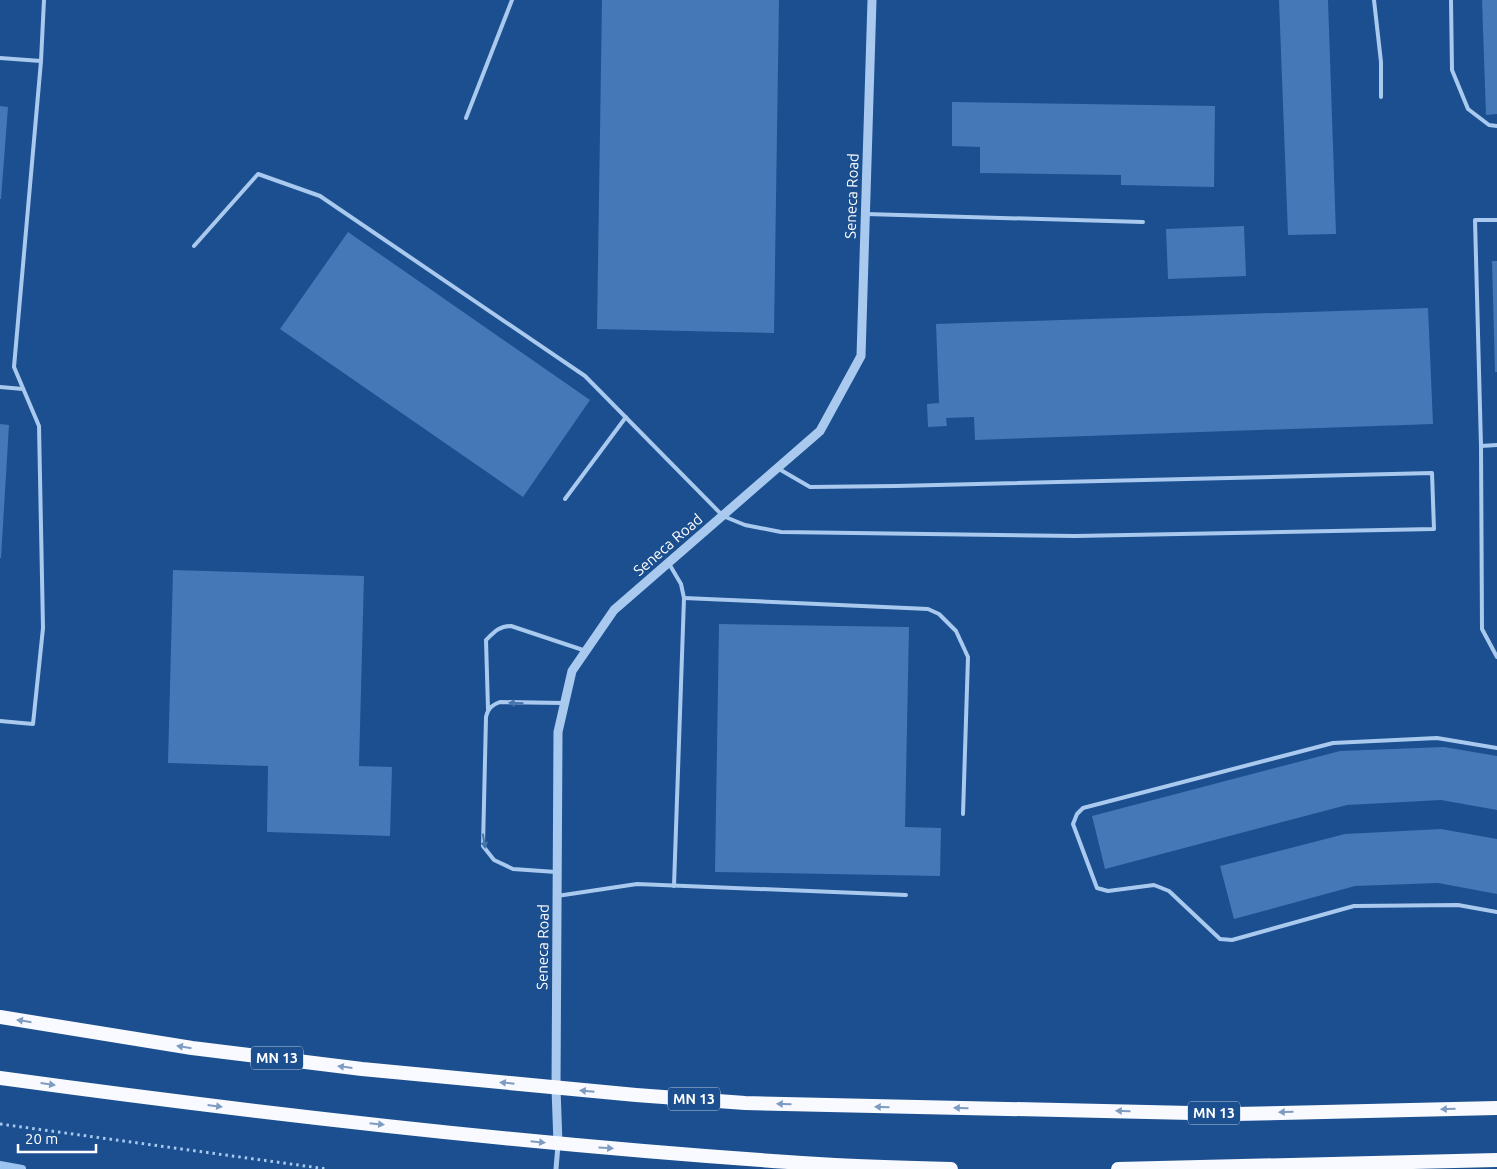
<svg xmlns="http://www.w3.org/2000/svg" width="1497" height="1169" font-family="Ubuntu,sans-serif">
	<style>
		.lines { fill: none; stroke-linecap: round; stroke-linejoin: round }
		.stream { stroke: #9cc4f0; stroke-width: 8 }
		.building { fill: #4478b7 }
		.path { stroke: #a9c9ee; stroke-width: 3; stroke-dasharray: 2.5 4; stroke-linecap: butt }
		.service { stroke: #a9c9ee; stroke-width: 4 }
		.minor { stroke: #a9c9ee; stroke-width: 5 }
		.tertiary { stroke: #a9c9ee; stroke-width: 9 }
		.trunk { stroke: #f8faff; stroke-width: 14 }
		.oneway { fill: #4674ac }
		.oneway2 { fill: #7e9cc1 }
		.labels { text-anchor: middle; stroke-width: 4; stroke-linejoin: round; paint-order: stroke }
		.shield { fill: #1b4f8f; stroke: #bbcadd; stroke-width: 1 }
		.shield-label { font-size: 14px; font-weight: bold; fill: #fff }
		.street-label { font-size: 15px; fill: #fff; stroke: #1b4f8f }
	</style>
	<rect width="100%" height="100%" fill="#1b4f8f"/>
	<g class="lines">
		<polyline class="stream" points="0,1165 22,1169"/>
	</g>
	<g class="building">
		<polygon points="602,0 779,0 774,333 597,329"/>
		<polygon points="1279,0 1328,0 1336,234 1288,235"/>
		<polygon points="1482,0 1497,0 1497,114 1486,115"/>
		<polygon points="952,102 1215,106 1214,187 1121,185 1121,175 980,173 980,147 952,146"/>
		<polygon points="0,106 8,107 1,199 0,199"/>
		<polygon points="1244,226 1246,276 1168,279 1166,229"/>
		<polygon points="348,232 590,400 523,497 280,329"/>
		<polygon points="1492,261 1497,261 1497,372 1495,372"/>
		<polygon points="1428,308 1433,424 975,440 974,417 946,418 947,426 928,427 927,404 939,403 936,324"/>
		<polygon points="0,424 9,425 1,558 0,558"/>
		<polygon points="173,570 364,576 359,766 392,767 390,836 267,832 268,766 168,763"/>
		<polygon points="719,624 909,627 905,827 941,828 940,876 715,872"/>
		<polygon points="1444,747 1497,756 1497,810 1441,800 1347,805 1105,869 1092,816 1340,751"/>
		<polygon points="1441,829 1497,839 1497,894 1438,883 1355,886 1234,919 1220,866 1345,834"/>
	</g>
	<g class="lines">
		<polyline class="path" points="0,1124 327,1169"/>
		<g class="service">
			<polyline points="1374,0 1381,62 1381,97"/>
			<polyline points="1451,0 1452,70 1468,109 1489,125 1497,126"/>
			<polyline points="0,58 41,61 14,367 39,426 43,628 33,724 0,721"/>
			<polyline points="41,61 44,0"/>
			<polyline points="466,118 512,0"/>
			<polyline points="866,214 1143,222"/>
			<polyline points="1497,220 1475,220 1481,446 1497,445"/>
			<polyline points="194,246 258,174 320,196 585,376 723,516 745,525 781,532 1075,536 1434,529 1432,473 896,486 810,487 779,469"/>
			<polyline points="0,387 23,389"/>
			<polyline points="1481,446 1482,629 1497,657"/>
			<polyline points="565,499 626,417"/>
			<polyline points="668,562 681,584 684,598 674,886"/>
			<polyline points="684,598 928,609 939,614 956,631 968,657 963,814"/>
			<path d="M488,709L486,640C494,632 499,626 511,626L586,651"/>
			<polyline points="1497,748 1437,738 1333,743 1083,808 1077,814 1073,824 1097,888 1108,891 1154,885 1169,891 1220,939 1232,940 1354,906 1458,905 1497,912"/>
			<path d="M556,872L513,869L494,860L483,846L486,717C488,708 492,705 500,702L564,703"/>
			<polyline points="557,896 637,884 906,895"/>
		</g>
		<polyline class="minor" points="556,1169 558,1145"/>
		<polyline class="tertiary" points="558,1144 556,1088 558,732 572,671 614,610 820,431 861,356 872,0"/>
		<g class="trunk">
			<polyline points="0,1017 192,1048 362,1069 636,1095 745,1103 1235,1114 1497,1108"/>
			<path d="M0,1078C277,1116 556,1148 835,1165C874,1167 912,1168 951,1169"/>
			<polyline points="1118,1169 1497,1160"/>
		</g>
	</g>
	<defs><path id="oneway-solid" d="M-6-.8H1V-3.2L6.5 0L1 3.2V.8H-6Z" transform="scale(1.25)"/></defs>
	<g class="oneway">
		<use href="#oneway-solid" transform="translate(516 703) rotate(-179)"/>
		<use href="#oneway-solid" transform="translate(484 841) rotate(81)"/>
	</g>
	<g class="oneway2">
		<use href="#oneway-solid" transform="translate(24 1021) rotate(-171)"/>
		<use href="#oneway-solid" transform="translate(184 1047) rotate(-171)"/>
		<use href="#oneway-solid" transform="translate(345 1067) rotate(-173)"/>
		<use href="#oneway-solid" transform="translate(507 1083) rotate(-174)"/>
		<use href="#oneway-solid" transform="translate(48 1084) rotate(8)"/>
		<use href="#oneway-solid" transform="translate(587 1091) rotate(-175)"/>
		<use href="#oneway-solid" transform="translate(784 1104) rotate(-178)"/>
		<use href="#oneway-solid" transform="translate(215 1106) rotate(7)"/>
		<use href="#oneway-solid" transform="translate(882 1107) rotate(-179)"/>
		<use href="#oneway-solid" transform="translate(961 1108) rotate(-179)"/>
		<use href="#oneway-solid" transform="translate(1448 1109) rotate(179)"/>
		<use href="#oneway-solid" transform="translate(1123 1111) rotate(-179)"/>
		<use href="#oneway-solid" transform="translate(1286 1112) rotate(179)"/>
		<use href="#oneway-solid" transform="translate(377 1124) rotate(6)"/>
		<use href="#oneway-solid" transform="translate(538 1142) rotate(6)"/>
		<use href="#oneway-solid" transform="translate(606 1148) rotate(4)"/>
	</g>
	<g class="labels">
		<g class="shield">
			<rect x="251" y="1046.5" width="52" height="23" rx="4"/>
			<rect x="668" y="1087.5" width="52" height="23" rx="4"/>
			<rect x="1188" y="1101.5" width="52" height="23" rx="4"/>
		</g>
		<g class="shield-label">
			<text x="277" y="1063">MN 13</text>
			<text x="694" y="1104">MN 13</text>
			<text x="1214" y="1118">MN 13</text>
		</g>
		<g class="street-label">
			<text transform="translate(852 196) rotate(-88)" y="5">Seneca Road</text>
			<text transform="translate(668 545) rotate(-41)" y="5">Seneca Road</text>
			<text transform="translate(543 947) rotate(-89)" y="5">Seneca Road</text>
		</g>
	</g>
	<path d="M18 1144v8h78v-8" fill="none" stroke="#ffffff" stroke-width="2.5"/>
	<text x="25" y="1144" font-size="15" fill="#ffffff" stroke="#1b4f8f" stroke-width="4" paint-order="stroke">20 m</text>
</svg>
